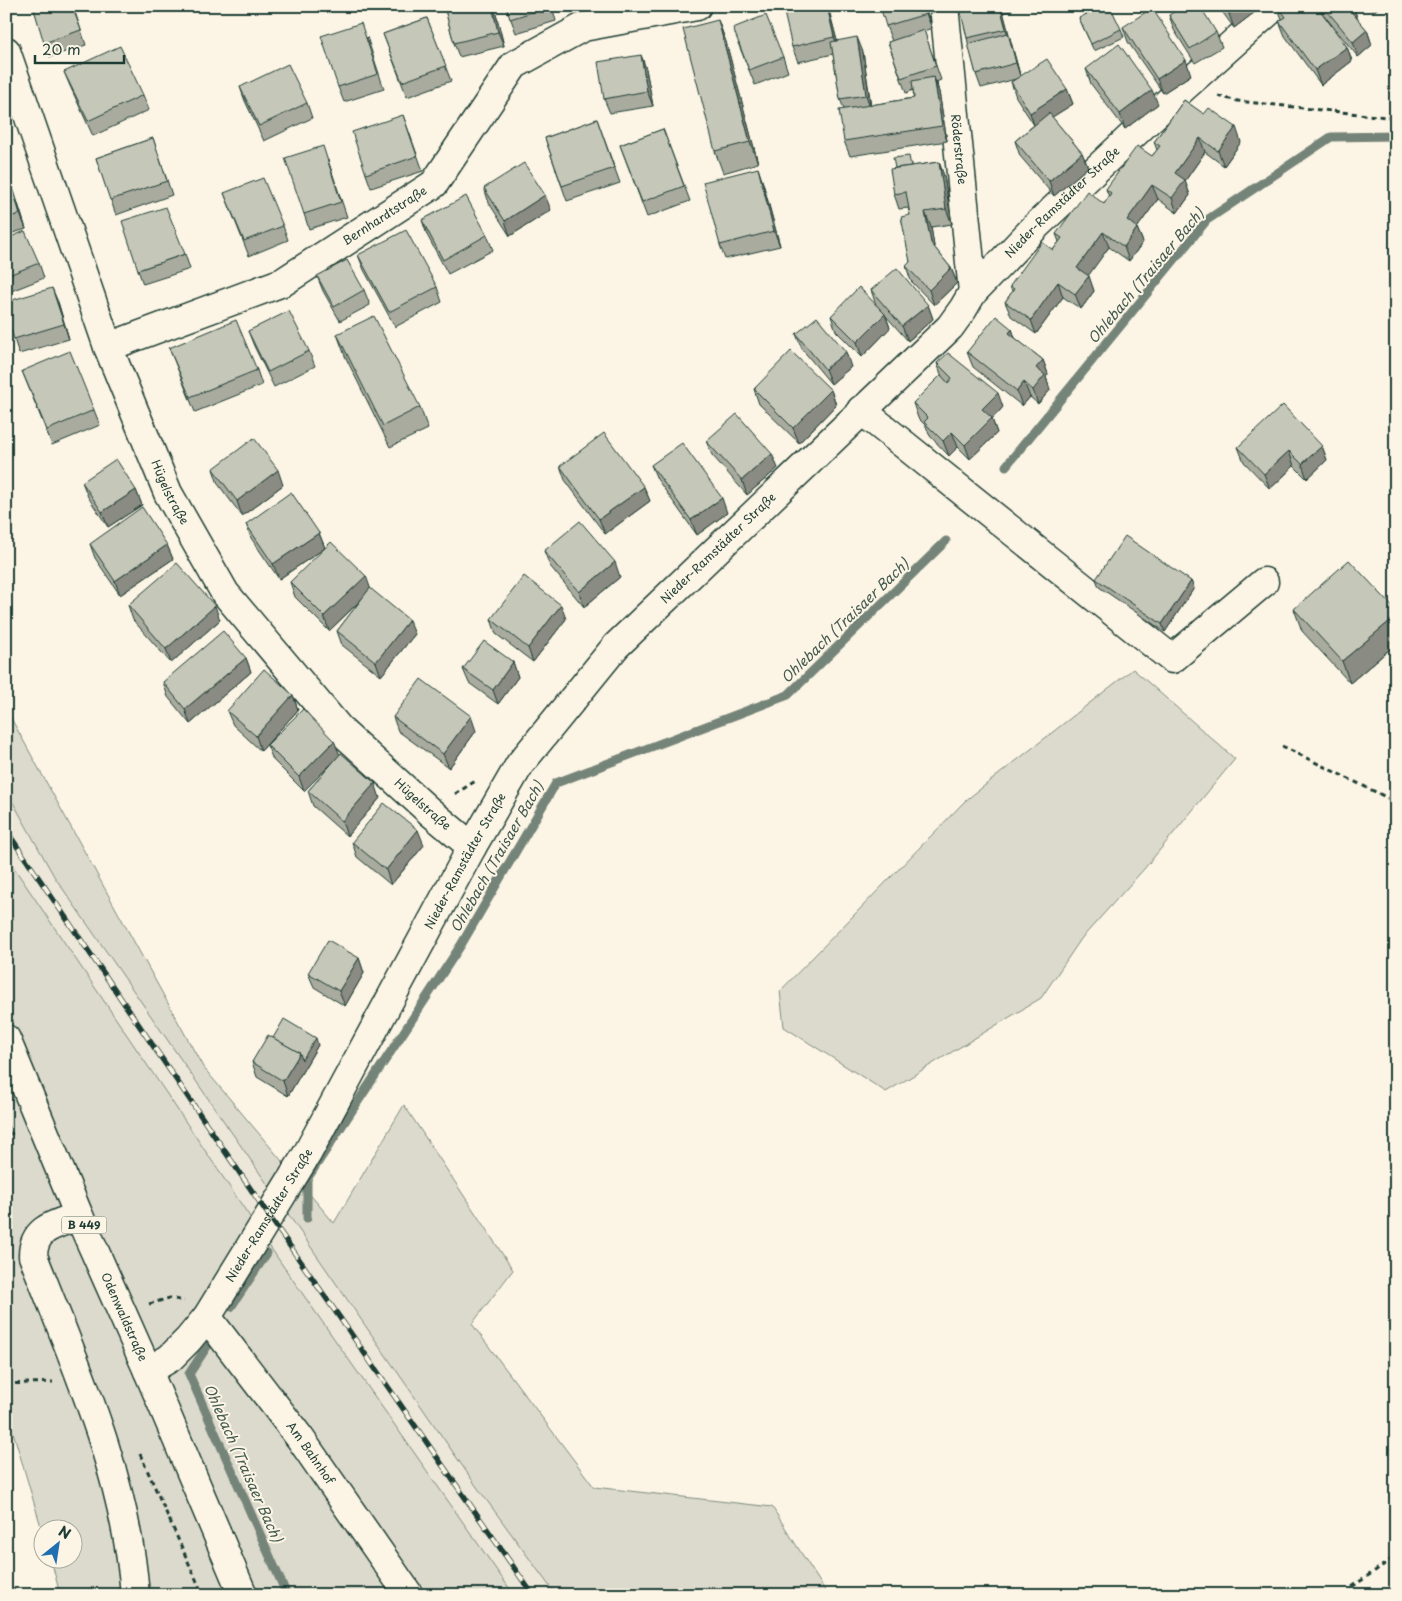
<svg xmlns="http://www.w3.org/2000/svg" width="1402" height="1601" font-family="'Playpen Sans',sans-serif">
	<style>
		.built { fill: #ece7d8 }
		.green { fill: #dcdacc; stroke: #7e8c80 }
		.lines { fill: none; stroke-linecap: round; stroke-linejoin: round }
		.stream { stroke: #758479; stroke-width: 9 }
		.minor-casing { stroke: #1f3d34; stroke-width: 31 }
		.major-casing { stroke: #1f3d34; stroke-width: 31 }
		.path { stroke: #1f3d34; stroke-width: 3; stroke-dasharray: 5 4; stroke-linecap: butt }
		.minor { stroke: #fcf5e5; stroke-width: 28 }
		.major { stroke: #fcf5e5; stroke-width: 28 }
		.rail-casing { stroke: #1f3d34; stroke-width: 5.5 }
		.rail { stroke: #fcf5e5; stroke-width: 4; stroke-dasharray: 11; stroke-linecap: butt }
		.wall { fill: #a9ab9f; stroke: #1f3d34 }
		.shaded-wall { fill: #8a8b82; stroke: #1f3d34 }
		.building { fill: #c5c7b9; stroke: #1f3d34 }
		.labels { text-anchor: middle; stroke-width: 4; stroke-linejoin: round; paint-order: stroke }
		.shield { fill: #fcf5e5; stroke: #617469; stroke-width: 1 }
		.shield-label { font-size: 11px; font-weight: bold; fill: #1f3d34 }
		.street-label { font-size: 12px; fill: #1f3d34; stroke: #fcf5e5 }
		.water-label { font-size: 14px; font-style: italic; fill: #435a51; stroke: #fcf5e5 }
	</style>
	<rect width="100%" height="100%" fill="#fcf5e5"/>
	<filter id="ink" filterUnits="userSpaceOnUse"><feTurbulence type="fractalNoise" baseFrequency=".02" numOctaves="2"/><feDisplacementMap in="SourceGraphic" scale="10" xChannelSelector="R" yChannelSelector="G"/><feConvolveMatrix kernelMatrix="1 2 1 2 8 2 1 2 1" color-interpolation-filters="sRGB"/></filter>
	<g filter="url(#ink)">
		<polygon class="built" points="6,790 54,876 477,1487 556,1595 513,1595 281,1263 6,856"/>
		<g class="green">
			<polygon points="1133,669 1235,759 1144,869 1081,939 1041,998 886,1092 784,1027 780,991 965,801"/>
			<polygon points="6,709 203,1067 334,1223 404,1105 513,1270 472,1324 594,1487 772,1507 828,1595 556,1595 477,1487 54,876 6,790"/>
			<polygon points="6,856 281,1263 514,1595 60,1595 51,1559 72,1558 72,1528 42,1530 6,1408"/>
		</g>
		<g class="lines">
			<g class="stream">
				<polyline points="1006,466 1207,220 1331,137 1396,136"/>
				<polyline points="307,1218 307,1179 461,945 556,783 788,695 946,541"/>
				<polyline points="231,1307 267,1253"/>
				<polyline points="208,1345 189,1374 287,1595"/>
			</g>
			<defs>
				<g id="minor">
					<path id="s1" d="M944,6L973,292"/>
					<path id="s2" d="M6,51L108,347L168,493L225,593L342,732L429,811L472,847"/>
					<path id="s3" d="M108,347L283,282L434,184L514,65L583,27L697,6"/>
					<polyline points="861,410 1172,659 1264,582"/>
					<path d="M79,1216C57,1224 33,1227 33,1256C76,1366 126,1475 135,1595"/>
					<path id="s4" d="M207,1317L300,1438L409,1595"/>
					<path id="s5" d="M148,1371L170,1358L188,1340L207,1317L307,1154L472,847L520,764L616,646L950,327L963,309L973,292L1037,225L1183,88L1275,6"/>
				</g>
				<g id="major">
					<path id="s6" d="M6,1039L79,1216L148,1371L243,1595"/>
				</g>
			</defs>
			<use href="#minor" class="minor-casing"/>
			<use href="#major" class="major-casing"/>
			<g class="path">
				<polyline points="1218,96 1238,101 1396,118"/>
				<polyline points="1282,746 1396,802"/>
				<polyline points="455,794 477,780"/>
				<polyline points="6,1124 12,1135"/>
				<polyline points="149,1304 170,1298 184,1301"/>
				<polyline points="6,1384 53,1382"/>
				<polyline points="140,1454 203,1595"/>
				<polyline points="1348,1595 1352,1587 1396,1556"/>
			</g>
			<use href="#minor" class="minor"/>
			<use href="#major" class="major"/>
			<defs>
				<polyline id="rail" points="6,830 278,1229 533,1595"/>
			</defs>
			<use href="#rail" class="rail-casing"/>
			<use href="#rail" class="rail"/>
		</g>
		<g class="wall">
			<polygon points="33,6 73,6 86,45 50,57"/>
			<polygon points="444,6 494,6 504,46 459,57 454,43"/>
			<polygon points="506,6 552,6 556,21 516,33"/>
			<polygon points="570,6 593,6 572,12"/>
			<polygon points="792,6 827,6 830,14 837,41 863,52 871,105 914,98 913,90 906,93 888,42 892,41 886,26 925,6 932,28 924,31 941,80 936,82 939,92 947,141 850,156 844,141 844,109 840,99 833,54 798,62 792,47"/>
			<polygon points="961,6 1011,6 1012,11 1003,12 1020,76 1067,89 1073,104 1052,117 1082,153 1088,167 1054,196 1020,156 1015,141 1034,125 1016,97 1011,82 1016,79 981,88 976,74 967,38"/>
			<polygon points="1218,6 1258,6 1259,9 1234,28"/>
			<polygon points="1277,6 1353,6 1358,20 1367,30 1372,45 1358,57 1323,14 1347,47 1352,61 1321,85 1285,36 1279,21 1282,19"/>
			<polygon points="1368,6 1380,6 1373,12"/>
			<polygon points="1169,15 1216,32 1222,47 1195,63 1174,30"/>
			<polygon points="427,18 451,81 407,97 383,34"/>
			<polygon points="1079,18 1121,29 1124,37 1094,51"/>
			<polygon points="718,20 726,42 758,163 723,173 715,151"/>
			<polygon points="1123,27 1191,75 1163,93 1128,42"/>
			<polygon points="367,37 384,89 344,102 338,87"/>
			<polygon points="738,43 783,57 788,72 755,85"/>
			<polygon points="641,55 646,69 653,106 610,113 604,99"/>
			<polygon points="1086,69 1158,104 1125,129 1091,84"/>
			<polygon points="64,72 143,95 149,110 93,136 70,86"/>
			<polygon points="240,87 307,103 312,118 264,141 245,101"/>
			<polygon points="1184,100 1241,142 1224,166 1205,152 1185,181 1190,195 1177,213 1158,199 1137,228 1143,242 1129,261 1109,247 1088,275 1094,291 1081,309 1063,297 1036,334 1011,316 1005,302 1012,292 1010,286 1053,250 1059,242 1056,234 1104,204 1109,197 1106,189 1152,156 1157,150 1154,142"/>
			<polygon points="403,115 423,171 371,188 366,174"/>
			<polygon points="597,119 620,183 567,201 545,138"/>
			<polygon points="663,129 690,201 647,217 620,145"/>
			<polygon points="153,138 172,195 116,215 96,158"/>
			<polygon points="6,143 12,158 6,161"/>
			<polygon points="328,160 347,217 309,229 304,214"/>
			<polygon points="939,162 944,176 952,224 931,227 934,247 951,268 957,283 934,305 911,281 906,266 910,262 910,215 908,208 899,209 894,194 895,168 912,163 912,166"/>
			<polygon points="6,173 8,173 13,188 26,229 6,235"/>
			<polygon points="763,183 780,246 725,259 720,245"/>
			<polygon points="484,188 551,210 510,236 489,203"/>
			<polygon points="224,193 283,226 288,240 249,256"/>
			<polygon points="422,220 487,235 493,250 448,274 427,235"/>
			<polygon points="6,239 39,263 44,278 6,293"/>
			<polygon points="185,254 190,269 143,284 138,270"/>
			<polygon points="358,255 437,287 442,302 395,327 364,270"/>
			<polygon points="317,276 364,290 370,305 340,321 323,291"/>
			<polygon points="871,290 928,305 933,319 908,341 886,316 890,328 862,357 836,331 831,316 876,305"/>
			<polygon points="58,302 69,339 19,354 14,339"/>
			<polygon points="1012,329 1015,338 1043,360 1048,374 1046,377 1050,390 1038,404 1030,397 1022,406 973,367 967,352"/>
			<polygon points="248,331 309,351 315,366 274,387 254,346"/>
			<polygon points="337,334 420,407 428,429 390,447 345,356"/>
			<polygon points="796,334 851,367 831,384 802,349"/>
			<polygon points="169,348 257,370 262,385 195,412"/>
			<polygon points="937,363 1003,407 992,419 997,433 970,459 958,447 949,456 930,436 926,426 918,418 913,403 942,377"/>
			<polygon points="22,371 94,410 100,425 52,445"/>
			<polygon points="754,389 831,390 836,405 799,443 759,404"/>
			<polygon points="706,441 778,468 747,495 712,455"/>
			<polygon points="1322,446 1327,460 1307,479 1294,466 1270,489 1244,462 1238,447"/>
			<polygon points="651,465 727,513 697,535 657,479"/>
			<polygon points="560,466 644,487 650,501 605,534 565,480"/>
			<polygon points="213,469 283,485 242,516 218,484"/>
			<polygon points="82,482 136,490 142,505 108,527 88,497"/>
			<polygon points="246,524 319,533 325,548 279,579 251,538"/>
			<polygon points="90,544 167,545 173,559 120,595 95,558"/>
			<polygon points="544,551 620,577 584,607 550,566"/>
			<polygon points="1096,579 1191,581 1194,588 1165,632 1099,587"/>
			<polygon points="290,582 370,589 415,634 381,676 342,645 337,631 361,600 329,631 295,597"/>
			<polygon points="128,605 220,620 171,663 133,620"/>
			<polygon points="1294,609 1396,610 1396,644 1350,683 1302,631"/>
			<polygon points="491,619 566,619 533,662 496,634"/>
			<polygon points="246,658 251,672 190,724 168,697 163,682"/>
			<polygon points="513,662 518,677 498,704 469,683 463,669"/>
			<polygon points="293,695 298,710 261,751 233,725 227,711"/>
			<polygon points="393,717 476,731 449,768 398,731"/>
			<polygon points="334,741 339,755 380,798 347,836 313,806 308,791 334,761 304,791 273,760 267,745"/>
			<polygon points="352,842 424,845 391,885 357,857"/>
			<polygon points="359,958 364,973 345,1006 314,987 308,973"/>
			<polygon points="273,1038 318,1045 288,1096 257,1077 252,1062"/>
		</g>
		<g class="shaded-wall">
			<polygon points="492,6 494,6 504,46 498,32"/>
			<polygon points="827,6 830,14 840,52 834,37"/>
			<polygon points="924,6 925,6 932,28 926,14"/>
			<polygon points="1000,6 1001,6 1004,15 1011,42 1021,78 1016,63 1006,29"/>
			<polygon points="1239,6 1258,6 1259,9 1234,28 1229,14"/>
			<polygon points="1353,6 1358,20 1349,9"/>
			<polygon points="1370,6 1380,6 1373,12"/>
			<polygon points="718,20 726,42 758,163 750,142"/>
			<polygon points="1367,30 1372,45 1358,57 1353,42"/>
			<polygon points="857,37 863,52 871,110 866,95"/>
			<polygon points="1347,47 1352,61 1321,85 1315,70"/>
			<polygon points="641,55 646,69 653,106 647,91"/>
			<polygon points="1186,60 1191,75 1163,93 1157,79"/>
			<polygon points="934,77 939,92 947,141 942,126"/>
			<polygon points="1067,89 1073,104 1035,128 1030,113"/>
			<polygon points="1152,90 1158,104 1125,129 1120,114"/>
			<polygon points="1236,127 1241,142 1224,166 1218,151"/>
			<polygon points="1200,138 1205,152 1185,181 1190,195 1177,213 1172,198 1175,173"/>
			<polygon points="1082,153 1088,167 1054,196 1049,181"/>
			<polygon points="939,162 944,176 952,224 946,209"/>
			<polygon points="758,168 763,183 780,246 774,231"/>
			<polygon points="8,173 13,188 26,229 20,214"/>
			<polygon points="1152,185 1158,199 1132,235 1127,220"/>
			<polygon points="545,195 551,210 510,236 505,221"/>
			<polygon points="925,212 931,227 936,258 931,243"/>
			<polygon points="1137,228 1143,242 1129,261 1124,247"/>
			<polygon points="1103,232 1109,247 1083,283 1077,268"/>
			<polygon points="951,268 957,283 934,305 929,290"/>
			<polygon points="1089,276 1094,291 1081,309 1075,294"/>
			<polygon points="1058,282 1063,297 1036,334 1031,320"/>
			<polygon points="52,288 58,302 69,339"/>
			<polygon points="928,305 933,319 908,341 902,326"/>
			<polygon points="885,314 890,328 862,357 857,342"/>
			<polygon points="1012,329 1017,344 1009,333"/>
			<polygon points="846,352 851,367 831,384 825,369"/>
			<polygon points="1043,360 1048,374 1046,377 1050,390 1038,404 1033,390 1036,368"/>
			<polygon points="1024,382 1030,397 1022,406 1017,391"/>
			<polygon points="831,390 836,405 799,443 793,428"/>
			<polygon points="998,393 1003,407 992,419 997,433 970,459 965,445 982,409"/>
			<polygon points="952,432 958,447 949,456 943,441"/>
			<polygon points="1322,446 1327,460 1307,479 1302,464"/>
			<polygon points="1289,451 1294,466 1270,489 1264,474"/>
			<polygon points="772,454 778,468 747,495 742,480"/>
			<polygon points="278,470 283,485 242,516 237,501"/>
			<polygon points="644,487 650,501 605,534 599,519"/>
			<polygon points="136,490 142,505 108,527 102,512"/>
			<polygon points="722,498 727,513 697,535 691,520"/>
			<polygon points="319,533 325,548 279,579 273,564"/>
			<polygon points="167,545 173,559 120,595 115,581"/>
			<polygon points="615,562 620,577 584,607 579,592"/>
			<polygon points="366,576 371,590 329,631 324,616"/>
			<polygon points="1191,581 1194,588 1165,632 1162,624"/>
			<polygon points="561,605 566,619 533,662 528,648"/>
			<polygon points="215,606 220,620 171,663 166,649"/>
			<polygon points="1396,616 1396,644 1350,683 1342,661"/>
			<polygon points="409,620 415,634 381,676 376,662"/>
			<polygon points="246,658 251,672 190,724 185,709"/>
			<polygon points="513,662 518,677 498,704 493,690"/>
			<polygon points="293,695 298,710 261,751 256,736"/>
			<polygon points="471,716 476,731 449,768 443,754"/>
			<polygon points="334,741 340,755 304,791 299,777"/>
			<polygon points="375,783 380,798 347,836 342,821"/>
			<polygon points="418,830 424,845 391,885 386,870"/>
			<polygon points="359,958 364,973 345,1006 339,991"/>
			<polygon points="316,1038 318,1045 288,1096 283,1081 300,1053"/>
		</g>
		<g class="building">
			<polygon points="33,6 72,6 81,30 44,43"/>
			<polygon points="444,6 492,6 498,32 454,43"/>
			<polygon points="506,6 551,6 510,19"/>
			<polygon points="792,6 827,6 834,37 792,47 783,8"/>
			<polygon points="880,6 924,6 926,14 886,26"/>
			<polygon points="972,6 1000,6 1006,29 967,38 960,9"/>
			<polygon points="1102,6 1110,6 1121,29 1091,44 1079,18"/>
			<polygon points="1183,6 1200,6 1216,32 1190,49 1169,15"/>
			<polygon points="1223,6 1239,6 1229,14"/>
			<polygon points="1278,6 1317,6 1347,47 1315,70 1279,21 1286,17"/>
			<polygon points="1323,6 1353,6 1349,9 1367,30 1353,42"/>
			<polygon points="1152,8 1186,60 1157,79 1123,27"/>
			<polygon points="766,15 783,57 749,70 733,28"/>
			<polygon points="427,18 446,66 402,82 383,34"/>
			<polygon points="718,20 750,142 715,151 683,29"/>
			<polygon points="361,23 378,74 338,87 321,36"/>
			<polygon points="924,30 936,66 901,78 888,42"/>
			<polygon points="1008,33 1016,63 976,74 968,44"/>
			<polygon points="857,37 866,95 840,99 831,42"/>
			<polygon points="1119,44 1152,90 1120,114 1086,69"/>
			<polygon points="120,46 143,95 88,121 64,72"/>
			<polygon points="641,55 647,91 604,99 598,62"/>
			<polygon points="1047,59 1067,89 1030,113 1011,82"/>
			<polygon points="288,64 307,103 259,126 240,87"/>
			<polygon points="934,77 942,126 844,141 839,110 914,98 912,81"/>
			<polygon points="1184,100 1204,114 1209,108 1236,127 1218,151 1200,138 1175,173 1185,180 1172,198 1152,185 1127,220 1137,228 1124,247 1103,232 1077,268 1089,276 1075,294 1058,282 1031,320 1005,302 1014,289 1010,286 1042,242 1053,250 1062,238 1056,234 1087,191 1104,204 1111,193 1106,189 1137,146 1152,156 1160,146 1154,142"/>
			<polygon points="1049,113 1082,153 1049,181 1015,141"/>
			<polygon points="403,115 417,156 366,174 352,132"/>
			<polygon points="597,119 614,168 562,186 545,138"/>
			<polygon points="663,129 684,186 642,202 620,145"/>
			<polygon points="153,138 167,181 110,200 96,158"/>
			<polygon points="323,146 341,202 304,214 285,158"/>
			<polygon points="909,156 911,166 895,168 893,158"/>
			<polygon points="939,162 946,209 925,212 931,243 951,268 929,290 906,266 910,262 901,217 910,215 906,192 894,194 890,169"/>
			<polygon points="524,163 545,195 505,221 484,188"/>
			<polygon points="758,168 774,231 720,245 703,182"/>
			<polygon points="6,173 8,173 20,214 6,218"/>
			<polygon points="263,178 283,226 244,241 224,193"/>
			<polygon points="466,196 487,235 443,260 422,220"/>
			<polygon points="166,207 185,254 138,270 122,221"/>
			<polygon points="406,230 437,287 389,312 358,255"/>
			<polygon points="25,231 39,263 6,276 6,239"/>
			<polygon points="347,260 364,290 334,307 317,276"/>
			<polygon points="897,268 928,305 902,326 871,290"/>
			<polygon points="859,287 885,314 857,342 831,316"/>
			<polygon points="52,288 64,324 14,339 6,314 6,302"/>
			<polygon points="289,311 309,351 268,372 248,331"/>
			<polygon points="374,316 420,407 383,426 337,334"/>
			<polygon points="996,316 1012,329 1009,333 1043,360 1036,368 1045,375 1033,390 1024,382 1017,391 967,352"/>
			<polygon points="817,317 846,352 825,369 796,334"/>
			<polygon points="236,320 257,370 190,397 169,348"/>
			<polygon points="70,351 94,410 47,430 22,371"/>
			<polygon points="791,351 831,390 793,428 754,389"/>
			<polygon points="948,353 998,393 982,409 992,418 965,445 952,432 943,441 924,422 928,418 913,403 941,375 948,383 952,378 937,363"/>
			<polygon points="1283,405 1322,446 1302,464 1289,451 1264,474 1238,447"/>
			<polygon points="737,414 772,454 742,480 706,441"/>
			<polygon points="604,433 644,487 599,519 560,466"/>
			<polygon points="254,438 278,470 237,501 213,469"/>
			<polygon points="682,443 722,498 691,520 651,465"/>
			<polygon points="116,459 136,490 102,512 82,482"/>
			<polygon points="291,492 319,533 273,564 246,524"/>
			<polygon points="142,507 167,545 115,581 90,544"/>
			<polygon points="580,521 615,562 579,592 544,551"/>
			<polygon points="1125,536 1191,581 1162,624 1096,579"/>
			<polygon points="331,542 366,576 324,616 290,582"/>
			<polygon points="1349,560 1396,610 1396,616 1342,661 1294,609"/>
			<polygon points="177,563 215,606 166,649 128,605"/>
			<polygon points="524,576 561,605 528,648 491,619"/>
			<polygon points="370,588 409,620 376,662 337,631"/>
			<polygon points="223,631 246,658 185,709 163,682"/>
			<polygon points="484,641 513,662 493,690 463,669"/>
			<polygon points="264,669 293,695 256,736 227,711"/>
			<polygon points="421,679 471,716 443,754 393,717"/>
			<polygon points="303,709 334,741 299,777 267,745"/>
			<polygon points="341,753 375,783 342,821 308,791"/>
			<polygon points="384,803 418,830 386,870 352,842"/>
			<polygon points="328,940 359,958 339,991 308,973"/>
			<polygon points="284,1019 316,1038 302,1060 300,1053 273,1038"/>
			<polygon points="268,1035 300,1053 283,1081 252,1062"/>
		</g>
	</g>
	<g class="labels">
		<rect class="shield" x="61.5" y="1216.5" width="45" height="17" rx="4"/>
		<g class="shield-label">
			<text x="84" y="1229">B 449</text>
		</g>
		<g class="street-label">
			<text dy="4" stroke="none"><textPath href="#s1" startOffset="144">Röderstraße</textPath></text>
			<text dy="4" stroke="none"><textPath href="#s5" startOffset="1499">Nieder-Ramstädter Straße</textPath></text>
			<text dy="4" stroke="none"><textPath href="#s3" startOffset="308">Bernhardtstraße</textPath></text>
			<text dy="4" stroke="none"><textPath href="#s2" startOffset="471">Hügelstraße</textPath></text>
			<text dy="4" stroke="none"><textPath href="#s5" startOffset="1010">Nieder-Ramstädter Straße</textPath></text>
			<text dy="4" stroke="none"><textPath href="#s2" startOffset="876">Hügelstraße</textPath></text>
			<text dy="4" stroke="none"><textPath href="#s5" startOffset="605">Nieder-Ramstädter Straße</textPath></text>
			<text dy="4" stroke="none"><textPath href="#s5" startOffset="200">Nieder-Ramstädter Straße</textPath></text>
			<text dy="4" stroke="none"><textPath href="#s6" startOffset="302">Odenwaldstraße</textPath></text>
			<text dy="4" stroke="none"><textPath href="#s4" startOffset="171">Am Bahnhof</textPath></text>
		</g>
		<g class="water-label">
			<text transform="translate(1146 276) rotate(-50)" y="5">Ohlebach (Traisaer Bach)</text>
			<text transform="translate(845 621) rotate(-44)" y="5">Ohlebach (Traisaer Bach)</text>
			<text transform="translate(497 857) rotate(-60)" y="5">Ohlebach (Traisaer Bach)</text>
			<text transform="translate(243 1463) rotate(66)" y="5">Ohlebach (Traisaer Bach)</text>
		</g>
	</g>
	<rect width="1402" height="1601" fill="none" stroke="#fcf5e5" stroke-width="25"/>
	<rect x="12" y="12" width="1377" height="1576" fill="none" stroke="#1f3d34" stroke-width="2" filter="url(#ink)"/>
	<g transform="translate(58 1544) rotate(30)"><circle r="24" fill="#fcf5e5" stroke="#a4ab9e"/>
	<path d="M0-4L9 19L0 12L-9 19Z" fill="#1f6fb2"/>
	<text y="-8" font-size="14" font-weight="bold" text-anchor="middle" fill="#1f3d34">N</text>
	</g>
	<path d="M35 55v8h89v-8" fill="none" stroke="#1f3d34" stroke-width="2.5"/>
	<text x="42" y="55" font-size="15" fill="#1f3d34" stroke="#fcf5e5" stroke-width="4" paint-order="stroke">20 m</text>
</svg>
